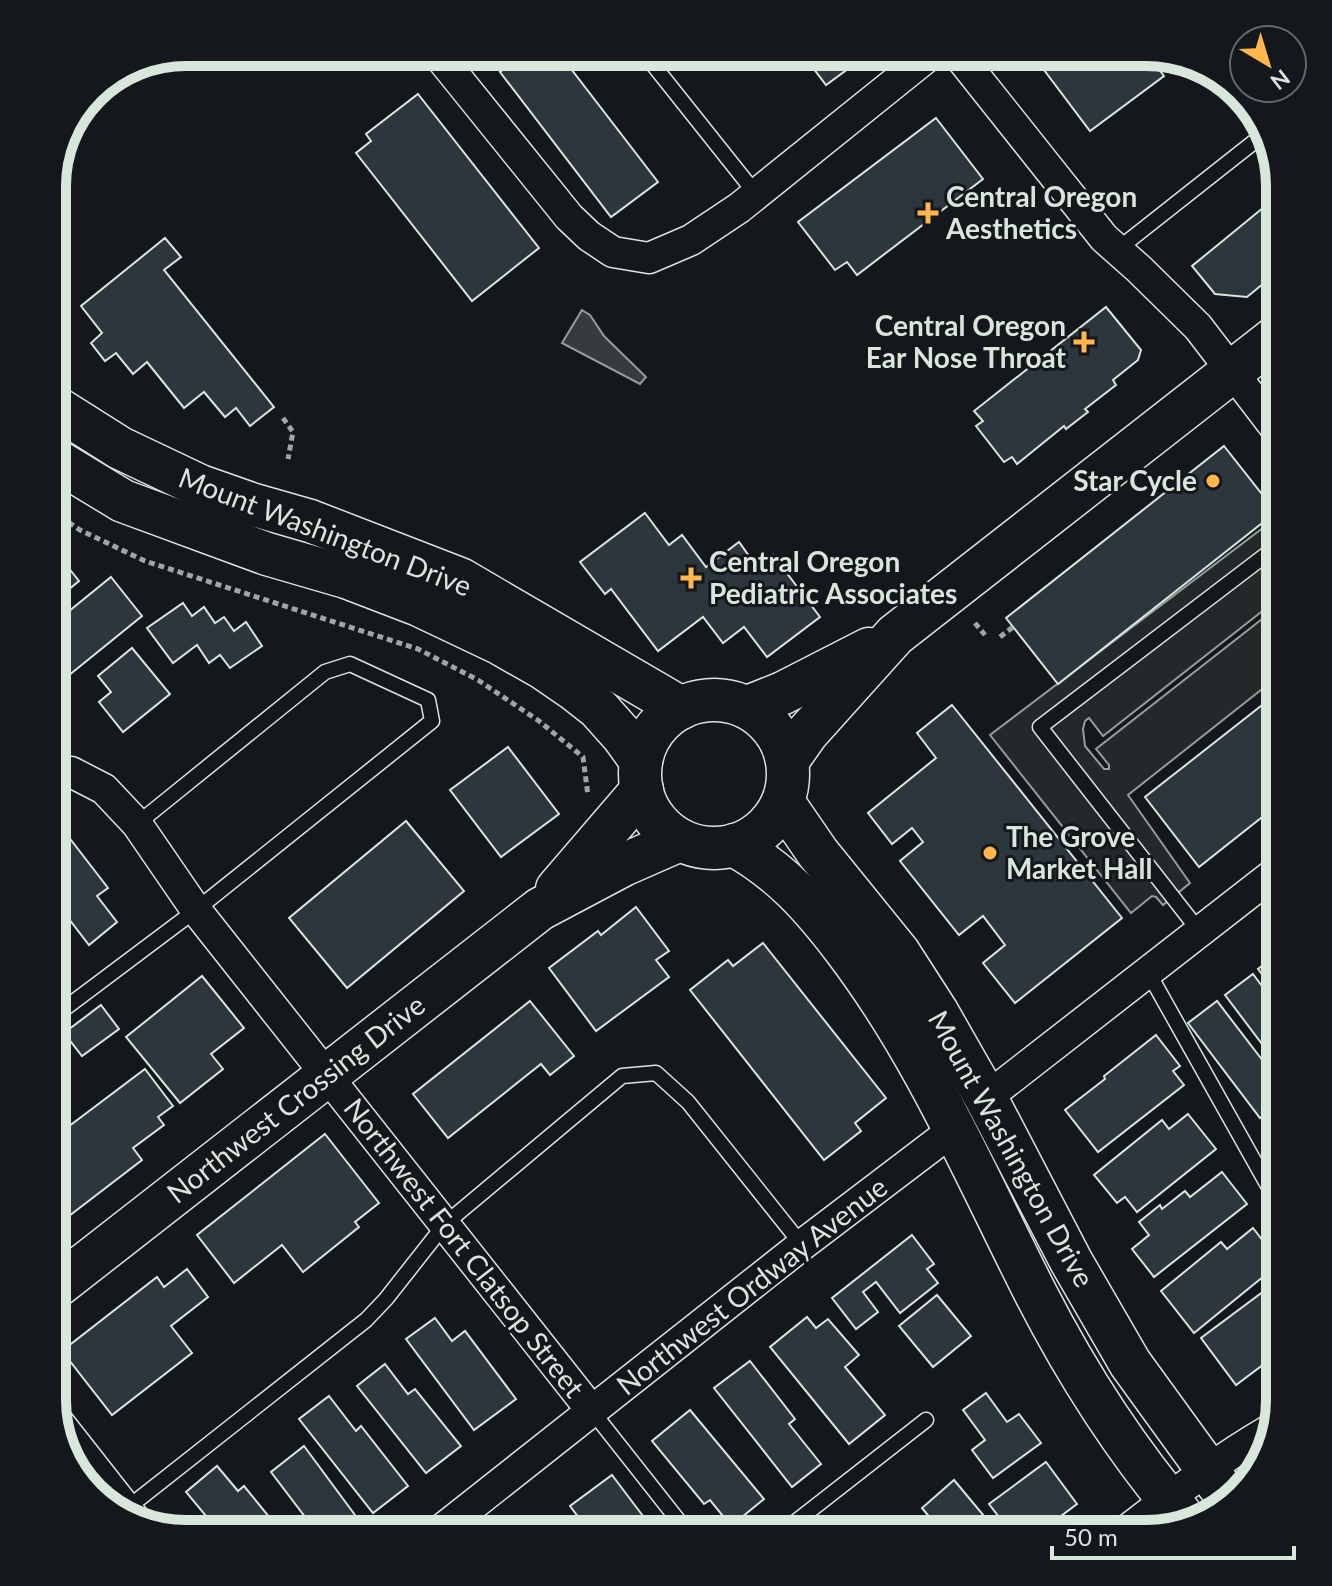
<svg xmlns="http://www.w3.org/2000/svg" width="1332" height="1586" font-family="Lato,sans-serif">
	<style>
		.parking { fill: #24282b; stroke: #939e99; stroke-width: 2 }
		.water { fill: #363b3e; stroke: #939e99; stroke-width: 2 }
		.building { fill: #2c363c; stroke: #d8e6dc; stroke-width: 2 }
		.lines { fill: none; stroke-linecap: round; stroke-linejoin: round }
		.lane-casing { stroke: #d8e6dc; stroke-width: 17 }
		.street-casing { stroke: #d8e6dc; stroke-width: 33 }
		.secondary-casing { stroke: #d8e6dc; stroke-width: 45 }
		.path { stroke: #9da8a2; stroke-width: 5; stroke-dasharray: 6 4; stroke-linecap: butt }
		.lane { stroke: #14181c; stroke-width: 14 }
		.street { stroke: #14181c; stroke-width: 30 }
		.secondary { stroke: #14181c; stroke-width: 42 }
		.poi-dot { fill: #ffb74d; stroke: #14181c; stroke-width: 3 }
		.labels { text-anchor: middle; stroke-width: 6; stroke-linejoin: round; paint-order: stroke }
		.poi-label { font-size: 28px; font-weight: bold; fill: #d8e6dc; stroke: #14181c; text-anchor: start }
		.street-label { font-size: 28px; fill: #d8e6dc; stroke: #14181c }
		.rim { fill: none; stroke: #d8e6dc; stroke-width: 10 }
	</style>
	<rect width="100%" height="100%" fill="#14181c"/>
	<polygon class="parking" points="1276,518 1280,523 1280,581 1276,576 1270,576 1268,581 1279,598 1103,736 1089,718 1085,721 1083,729 1085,746 1104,769 1109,769 1109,765 1096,749 1280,605 1280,675 1128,795 1190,883 1163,905 1156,897 1152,896 1131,913 990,735"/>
	<polygon class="water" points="582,310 590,315 604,336 646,377 640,384 562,343"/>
	<g class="building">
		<polygon points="480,52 497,52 486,60"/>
		<polygon points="525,52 558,52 658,182 611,217 500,72"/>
		<polygon points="801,52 871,52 826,85"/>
		<polygon points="1043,52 1154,52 1158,53 1151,59 1164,76 1090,131 1035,58"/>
		<polygon points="418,94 539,248 472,301 356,153 371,141 366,134"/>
		<polygon points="936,118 983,179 857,275 847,262 835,270 798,222"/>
		<polygon points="1280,194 1280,270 1247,297 1215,294 1192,266"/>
		<polygon points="165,238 181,257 164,270 274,407 250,426 236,408 225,417 204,392 184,408 147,362 133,374 116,353 105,361 91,343 102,333 81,306"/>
		<polygon points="1106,307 1141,350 1138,360 1113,380 1116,385 1085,409 1088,412 1066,429 1064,426 1017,464 1012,457 1004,462 976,426 983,421 974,411"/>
		<polygon points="1224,446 1276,512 1058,684 1006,618"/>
		<polygon points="645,513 669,545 682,535 706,567 739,542 757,567 773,555 820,617 767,657 744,627 723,643 703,617 658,651 611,589 605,594 580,562"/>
		<polygon points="56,552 79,581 52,603 52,555"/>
		<polygon points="111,577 142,616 52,689 52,625"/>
		<polygon points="183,603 192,616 204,607 215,623 224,617 234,631 246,622 262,646 230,668 220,655 209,663 197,645 173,663 147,628"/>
		<polygon points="132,648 170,694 123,732 99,702 111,692 98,676"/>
		<polygon points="1280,691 1280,803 1199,867 1145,797"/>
		<polygon points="952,705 1122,918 1015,1003 983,963 1005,945 983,916 959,935 900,861 923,842 912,828 892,844 868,813 936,758 917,733"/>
		<polygon points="508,747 559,814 501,857 450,790"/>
		<polygon points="406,821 464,891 347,988 289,918"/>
		<polygon points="61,827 108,888 97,896 117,922 89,945 52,897 52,834"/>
		<polygon points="636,907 669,951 656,960 669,977 596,1031 549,968 598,931 601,935"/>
		<polygon points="763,943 886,1098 855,1123 861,1131 824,1160 690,990 728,960 733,966"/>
		<polygon points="1280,952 1280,998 1258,969"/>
		<polygon points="1253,974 1280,1010 1280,1103 1260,1118 1188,1023 1217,1001 1263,1061 1271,1056 1225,995"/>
		<polygon points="202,976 244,1028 211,1054 223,1069 180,1103 126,1037"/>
		<polygon points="530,1001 574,1056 550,1075 541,1064 448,1138 413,1094"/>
		<polygon points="101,1005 119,1029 82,1056 64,1033"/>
		<polygon points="1156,1035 1180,1066 1173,1071 1184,1085 1098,1152 1065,1110 1105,1079 1104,1076"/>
		<polygon points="145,1069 173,1106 158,1117 164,1125 133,1148 142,1160 52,1229 52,1139"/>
		<polygon points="1188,1114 1216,1149 1137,1212 1125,1197 1117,1203 1094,1175 1162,1120 1169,1129"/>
		<polygon points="325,1134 379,1203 355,1222 359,1227 303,1272 282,1245 234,1283 197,1235"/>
		<polygon points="1222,1172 1247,1204 1154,1277 1132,1249 1149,1235 1139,1222 1160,1205 1162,1209 1185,1191 1190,1197"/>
		<polygon points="1253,1228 1280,1263 1194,1333 1161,1291 1221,1242 1227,1249"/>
		<polygon points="912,1235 934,1264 927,1269 938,1283 900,1313 876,1282 863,1292 878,1312 856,1329 832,1298"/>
		<polygon points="187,1269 208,1297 171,1326 192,1353 112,1415 62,1351 157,1277 164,1287"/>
		<polygon points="1280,1279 1280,1352 1236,1385 1201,1338"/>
		<polygon points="937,1295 971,1336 933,1367 899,1326"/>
		<polygon points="807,1317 816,1328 828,1319 859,1355 845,1367 885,1415 849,1444 770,1347"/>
		<polygon points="435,1318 452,1341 465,1331 516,1399 474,1430 406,1339"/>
		<polygon points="750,1361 795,1419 789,1424 821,1464 792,1487 714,1388"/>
		<polygon points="385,1364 408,1394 415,1389 461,1446 426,1473 357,1386"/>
		<polygon points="986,1393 1007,1422 1019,1414 1041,1443 993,1478 972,1450 985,1440 963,1410"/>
		<polygon points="329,1396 356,1431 361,1426 408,1486 373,1513 299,1419"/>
		<polygon points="690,1410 764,1499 731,1526 710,1500 704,1504 652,1441"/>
		<polygon points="304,1446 355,1515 331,1534 318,1534 271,1472"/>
		<polygon points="1046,1462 1077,1504 1037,1534 1033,1534 1030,1531 1026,1534 1012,1534 989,1504"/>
		<polygon points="217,1466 238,1491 244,1486 283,1534 221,1534 186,1492"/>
		<polygon points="612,1475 646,1520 641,1524 649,1534 591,1534 570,1506"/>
		<polygon points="954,1480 999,1534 936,1534 940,1530 922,1508"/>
		<polygon points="863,1521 873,1534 847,1534"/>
		<polygon points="554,1525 560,1534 543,1534"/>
	</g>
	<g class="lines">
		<defs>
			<g id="lane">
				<polyline points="643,52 756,194"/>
				<polyline points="1117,250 1264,134"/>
				<polyline points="1200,932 1040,727 1280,544"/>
				<polyline points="1148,972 1280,1207"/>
				<polyline points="52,1018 196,910 432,721 428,700 350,664 325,672 137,824"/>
				<polyline points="1260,1169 1280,1153"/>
				<polyline points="592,1411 689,1534"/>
				<polyline points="125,1510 366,1320 386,1299 445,1224 622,1076 656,1073 688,1102 802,1245"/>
				<polyline points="780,1534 926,1420"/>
			</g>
			<g id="street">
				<polyline points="436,52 569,217 589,236 613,252 649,258 691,240 739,208 933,52"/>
				<polyline points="956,52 1104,238 1139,269 1198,327 1280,434"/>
				<polyline points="52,771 71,772 104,789 137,824 196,910 592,1411"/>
				<polyline points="986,1098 1280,869"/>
				<polyline points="59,1423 136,1521"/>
				<polyline points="436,1534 802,1245 956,1128"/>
				<path d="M1122,1534C1171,1496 1219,1459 1273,1428"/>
			</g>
			<g id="secondary">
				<polyline points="52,405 120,448 200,486 254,505 310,521 460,579 681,708"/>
				<polyline points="52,458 123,501 267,554 346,577 419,605 499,643 543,668 575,690 598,708 623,736 641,761"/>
				<circle cx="714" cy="774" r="74"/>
				<polyline points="748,707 783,693 869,649"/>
				<polyline points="788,760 807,733 895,635 1280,334"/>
				<polyline points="783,802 818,853 899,953 937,1012 986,1098 1071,1261 1130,1363 1230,1501"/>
				<path d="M734,845C781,871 812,906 844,948C925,1054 976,1176 1036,1294C1077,1374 1128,1453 1187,1522"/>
				<polyline points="557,889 642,790"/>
				<polyline points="52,1290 540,909 623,865 680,840"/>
			</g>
		</defs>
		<use href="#lane" class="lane-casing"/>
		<use href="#street" class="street-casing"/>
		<use href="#secondary" class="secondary-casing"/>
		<g class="path">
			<polyline points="283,418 293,432 288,459"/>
			<polyline points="52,511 80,530 145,561 418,649 478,680 539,721 583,757 588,796"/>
			<polyline points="975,623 985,635"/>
			<polyline points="1000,637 1013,627"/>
		</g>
		<use href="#lane" class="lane"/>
		<use href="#street" class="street"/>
		<use href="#secondary" class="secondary"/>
	</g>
	<g class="poi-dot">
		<path d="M924 201h8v8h8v8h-8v8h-8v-8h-8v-8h8z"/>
		<path d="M1080 330h8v8h8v8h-8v8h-8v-8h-8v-8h8z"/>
		<circle cx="1213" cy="481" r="8"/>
		<path d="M687 566h8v8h8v8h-8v8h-8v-8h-8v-8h8z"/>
		<circle cx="990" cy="853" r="8"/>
	</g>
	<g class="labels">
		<g class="poi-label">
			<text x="946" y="207">Central Oregon<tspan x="946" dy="32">Aesthetics</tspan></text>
			<text x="1066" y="336" text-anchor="end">Central Oregon<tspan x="1066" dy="32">Ear Nose Throat</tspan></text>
			<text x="1197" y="491" text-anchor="end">Star Cycle</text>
			<text x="709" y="572">Central Oregon<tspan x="709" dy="32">Pediatric Associates</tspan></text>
			<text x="1006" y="847">The Grove<tspan x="1006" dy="32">Market Hall</tspan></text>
		</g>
		<g class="street-label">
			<text transform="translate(325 532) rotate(21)" y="10">Mount Washington Drive</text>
			<text transform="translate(296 1099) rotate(-38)" y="10">Northwest Crossing Drive</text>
			<text transform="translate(1011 1149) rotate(61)" y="10">Mount Washington Drive</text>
			<text transform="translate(464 1248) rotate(52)" y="10">Northwest Fort Clatsop Street</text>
			<text transform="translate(752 1286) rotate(-38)" y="10">Northwest Ordway Avenue</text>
		</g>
	</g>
	<path d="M0 0H1332V1586H0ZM186 66H1146A120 120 0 0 1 1266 186V1400A120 120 0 0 1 1146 1520H186A120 120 0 0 1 66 1400V186A120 120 0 0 1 186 66Z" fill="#14181c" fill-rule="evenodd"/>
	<path class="rim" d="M186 66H1146A120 120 0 0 1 1266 186V1400A120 120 0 0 1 1146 1520H186A120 120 0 0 1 66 1400V186A120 120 0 0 1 186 66Z"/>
	<g transform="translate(1268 64) rotate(142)"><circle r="38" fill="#14181c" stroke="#626a69" stroke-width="2"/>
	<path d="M0-6L14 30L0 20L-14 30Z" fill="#ffb74d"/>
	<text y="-12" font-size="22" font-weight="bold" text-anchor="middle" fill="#d8e6dc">N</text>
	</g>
	<path d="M1052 1546v12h242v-12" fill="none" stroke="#d8e6dc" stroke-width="4"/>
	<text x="1064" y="1546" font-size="24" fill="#d8e6dc" stroke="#14181c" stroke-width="6" paint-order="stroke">50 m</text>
</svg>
